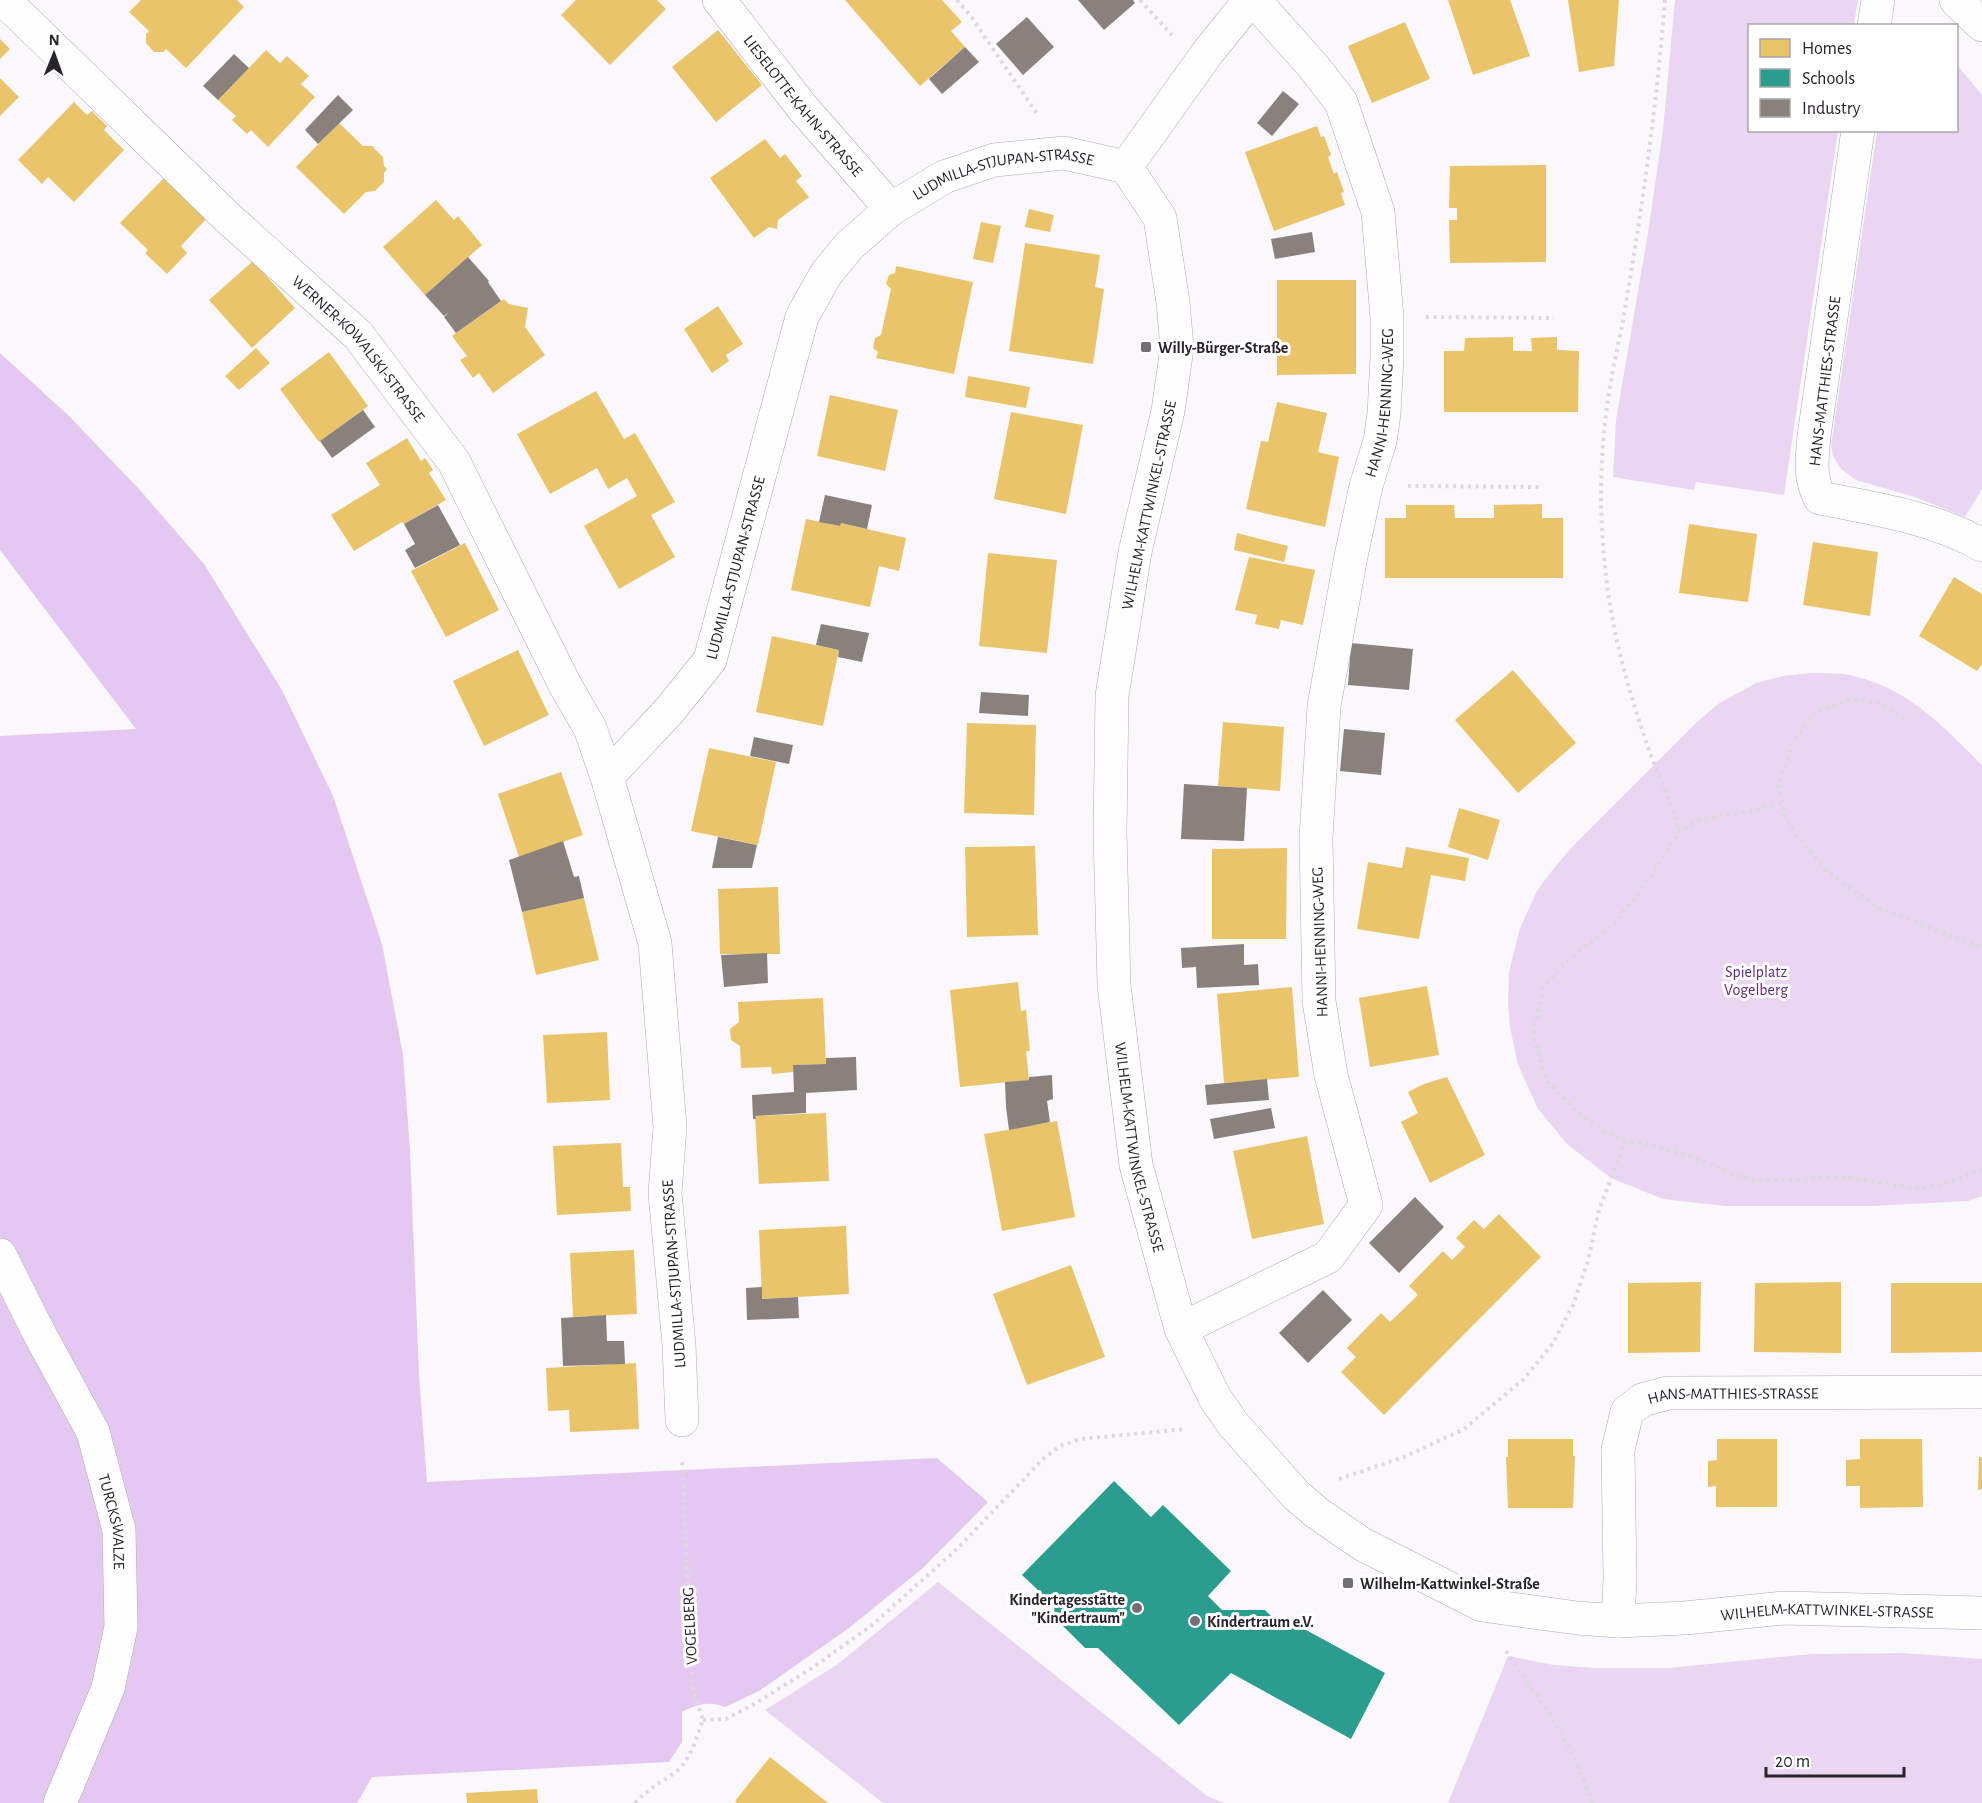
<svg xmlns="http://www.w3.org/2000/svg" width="1982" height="1803" font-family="'Alegreya Sans',sans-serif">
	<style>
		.green { fill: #ead6f3 }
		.forest { fill: #e5c8f2 }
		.homes { fill: #e9c46a }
		.schools { fill: #2a9d8f }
		.industry { fill: #8a817c }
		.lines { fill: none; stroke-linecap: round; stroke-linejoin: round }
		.minor-casing { stroke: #afabb1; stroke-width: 34 }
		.path { stroke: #dbd9db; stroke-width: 4; stroke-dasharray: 3 4.5; stroke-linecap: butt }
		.minor { stroke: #fefeff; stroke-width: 33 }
		.poi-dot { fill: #726e74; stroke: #fff; stroke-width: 2 }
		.labels { text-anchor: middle; stroke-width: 6; stroke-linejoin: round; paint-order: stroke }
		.street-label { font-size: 16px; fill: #29232b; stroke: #fff }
		.poi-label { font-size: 16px; font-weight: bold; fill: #29232b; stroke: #fff; text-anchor: start }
		.park-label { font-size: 16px; fill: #63277a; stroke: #fff }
	</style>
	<rect width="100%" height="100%" fill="#fbf8fd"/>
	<g class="green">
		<polygon points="1675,0 1858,0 1854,25 1750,26 1750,130 1838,131 1784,495 1696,482 1694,490 1613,477 1616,420 1648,233 1663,130"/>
		<polygon points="1957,65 1982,95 1982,489 1965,517 1915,497 1856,480 1841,469 1833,456 1831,446 1877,131 1956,130"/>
		<path d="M1811,673C1822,673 1833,673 1844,674C1905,685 1940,723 1982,765V1196L1968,1201L1872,1206H1725L1663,1199L1611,1178L1567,1144L1538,1109L1518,1065L1510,1027L1508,1003L1509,972L1520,928L1537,891L1550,873L1572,847L1696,723L1718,704L1756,683L1783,676Z"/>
		<polygon points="938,1582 1207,1796 1224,1803 883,1803 765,1710 838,1664"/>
		<polygon points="1904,1653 1982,1659 1982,1803 1448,1803 1508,1656 1554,1665 1595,1668 1668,1668 1812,1654"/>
	</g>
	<path class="forest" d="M0,353L68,415L139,489L204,564L282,690L333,796L382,944L403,1055L410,1150L419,1375L427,1482L937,1458L988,1502L923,1568L849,1628L759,1691L725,1707C708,1701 698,1704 682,1712V1742L669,1762L372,1777L357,1803H0V736L136,729L0,550Z"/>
	<g class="homes">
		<polygon points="141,0 237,0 244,7 186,68 166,49 163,52 154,52 146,43 146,34 149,31 129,12"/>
		<polygon points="576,0 657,0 666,9 610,65 561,15"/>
		<polygon points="845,0 942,0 962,22 951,31 965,47 920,86"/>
		<polygon points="1448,0 1510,0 1530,56 1473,75"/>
		<polygon points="1568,0 1619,0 1614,66 1579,72"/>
		<polygon points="1405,22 1430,79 1372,103 1348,46"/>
		<polygon points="718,30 762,85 716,122 672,67"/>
		<polygon points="0,39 10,49 0,59"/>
		<polygon points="266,50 280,63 287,56 309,76 301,84 315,97 268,147 251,130 247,134 232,120 236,116 218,100"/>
		<polygon points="0,78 19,97 0,116"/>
		<polygon points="74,102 87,115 92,111 107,126 104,130 124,150 74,202 48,177 42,184 18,160"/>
		<polygon points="339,123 363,146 372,146 383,157 384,166 387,169 384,173 384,182 375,191 366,192 344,214 296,167"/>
		<polygon points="1317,126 1321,137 1324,136 1331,155 1328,157 1334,174 1337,172 1344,192 1341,193 1345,205 1274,231 1245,152"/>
		<polygon points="765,139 780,158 785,154 802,176 796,181 809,197 778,220 777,229 769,227 754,238 710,178"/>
		<polygon points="1546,165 1546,262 1450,263 1449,220 1457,220 1457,208 1449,208 1450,166"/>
		<polygon points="165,177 207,218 181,246 187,253 167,274 145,253 148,250 120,223"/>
		<polygon points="436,200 454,220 458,216 482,245 425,295 383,247"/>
		<polygon points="1029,209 1054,215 1050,232 1025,227"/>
		<polygon points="981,222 1001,226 993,263 973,259"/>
		<polygon points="1025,243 1100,255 1095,287 1104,289 1093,364 1009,351"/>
		<polygon points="253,261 295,308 252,348 209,300"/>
		<polygon points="896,266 973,282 954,374 876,358 878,352 873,348 875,338 881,335 891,289 886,284 889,275 895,273"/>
		<polygon points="1277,280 1356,280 1356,374 1277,375"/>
		<polygon points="504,299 509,304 528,308 525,327 545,355 493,393 479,373 473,378 460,360 467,356 452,336"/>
		<polygon points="718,306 743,344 726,355 729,361 712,373 684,329"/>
		<polygon points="1513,337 1513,351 1532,351 1531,338 1557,337 1557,350 1579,351 1578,412 1444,412 1444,351 1464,351 1465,338"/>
		<polygon points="256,348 270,363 239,390 225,376"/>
		<polygon points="329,352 368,406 319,442 280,389"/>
		<polygon points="968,376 1030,387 1026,408 965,397"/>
		<polygon points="596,391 624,439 635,433 675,502 651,515 675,557 619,589 584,526 637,496 627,478 608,489 597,468 550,494 517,434"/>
		<polygon points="830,395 898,410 885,471 817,456"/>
		<polygon points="1277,402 1327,413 1318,452 1339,457 1325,527 1246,509 1261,441 1268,442"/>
		<polygon points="1011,412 1083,425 1066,514 994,499"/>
		<polygon points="407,438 421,461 425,458 433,470 429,473 446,500 404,524 402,522 354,551 331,515 380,485 366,463"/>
		<polygon points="1542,504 1542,518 1563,518 1563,578 1385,578 1385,518 1406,518 1406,505 1454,505 1455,518 1494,518 1494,505"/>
		<polygon points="806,519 840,526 841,523 906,538 899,571 879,566 870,607 791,590"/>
		<polygon points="1689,524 1757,534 1748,602 1679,593"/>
		<polygon points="1237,533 1288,546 1284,562 1234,550"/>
		<polygon points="1813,542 1878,552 1870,616 1803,605"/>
		<polygon points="465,543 499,610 446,637 411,571"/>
		<polygon points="988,553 1057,560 1047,653 979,646"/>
		<polygon points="1249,557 1315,570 1303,625 1281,620 1279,629 1255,624 1257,615 1235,610"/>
		<polygon points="1954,577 1982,594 1982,664 1977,671 1919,636"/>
		<polygon points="772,636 839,650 823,726 756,712"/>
		<polygon points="518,650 549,715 484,746 453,681"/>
		<polygon points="1513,670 1576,743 1518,793 1455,720"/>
		<polygon points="1223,722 1284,727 1280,791 1218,786"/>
		<polygon points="967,723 1036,725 1034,815 964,813"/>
		<polygon points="709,748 776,762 758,845 691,831"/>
		<polygon points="561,772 583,835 519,857 498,794"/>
		<polygon points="1459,808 1500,820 1488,860 1448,847"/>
		<polygon points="1035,846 1038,935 967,937 965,847"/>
		<polygon points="1406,847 1469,858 1465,881 1431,875 1419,939 1357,929 1368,862 1402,868"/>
		<polygon points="1287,848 1286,939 1212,939 1212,849"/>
		<polygon points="778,887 780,954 720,954 718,889"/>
		<polygon points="584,898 599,960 536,975 522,912"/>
		<polygon points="1018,982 1021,1011 1026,1010 1030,1051 1026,1051 1029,1080 960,1087 950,990"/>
		<polygon points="1427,986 1439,1055 1370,1067 1359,998"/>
		<polygon points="1292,987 1299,1077 1224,1083 1217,994"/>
		<polygon points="823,998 826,1064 793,1065 793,1072 772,1074 771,1067 741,1068 740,1046 731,1040 730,1029 739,1022 738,1002"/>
		<polygon points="607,1032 610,1100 547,1103 543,1035"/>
		<polygon points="1447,1077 1485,1155 1430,1183 1401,1122 1418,1113 1408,1092 1424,1084"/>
		<polygon points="826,1113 829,1181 759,1184 755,1116"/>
		<polygon points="1057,1121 1075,1217 1002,1231 984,1134"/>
		<polygon points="1307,1136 1324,1224 1252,1239 1233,1151"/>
		<polygon points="621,1143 623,1187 630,1187 631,1211 557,1215 553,1146"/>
		<polygon points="1499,1214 1541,1257 1384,1415 1341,1372 1356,1357 1347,1348 1381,1313 1390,1322 1418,1295 1409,1286 1443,1251 1452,1260 1465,1247 1456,1238 1474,1220 1484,1229"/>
		<polygon points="846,1226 849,1294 762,1299 759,1230"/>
		<polygon points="634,1250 637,1314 573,1317 570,1253"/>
		<polygon points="1071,1265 1105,1357 1027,1385 993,1294"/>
		<polygon points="1701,1282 1700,1352 1628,1353 1628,1283"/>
		<polygon points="1841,1282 1841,1353 1754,1352 1755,1283"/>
		<polygon points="1891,1283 1982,1283 1982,1352 1891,1353"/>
		<polygon points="636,1363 639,1429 570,1432 569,1410 548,1411 546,1368"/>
		<polygon points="1508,1439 1573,1439 1573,1456 1575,1456 1573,1508 1508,1508 1506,1457 1508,1457"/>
		<polygon points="1717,1439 1777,1439 1777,1507 1716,1507 1716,1486 1708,1487 1708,1461 1717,1460"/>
		<polygon points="1860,1439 1922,1439 1923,1507 1860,1508 1860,1486 1846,1486 1846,1460 1860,1459"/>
		<polygon points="1979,1457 1982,1457 1982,1489 1978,1490"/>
		<polygon points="770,1757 828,1803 737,1803 735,1801"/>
		<polygon points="537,1789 538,1803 467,1803 466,1793"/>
	</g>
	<polygon class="schools" points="1114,1481 1151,1517 1163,1505 1231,1571 1208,1596 1222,1610 1265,1610 1278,1623 1284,1618 1385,1673 1351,1739 1231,1673 1179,1725 1098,1648 1085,1648 1055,1618 1054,1605 1022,1575"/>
	<g class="industry">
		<polygon points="1078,0 1133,0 1135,3 1104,30"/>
		<polygon points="1027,17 1054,47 1023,75 996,44"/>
		<polygon points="965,47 979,62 942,94 929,79"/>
		<polygon points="234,54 249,68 218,100 203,86"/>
		<polygon points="1283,91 1299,104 1272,136 1257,123"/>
		<polygon points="338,95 353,110 318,144 305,130"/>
		<polygon points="1312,232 1315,252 1275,259 1271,239"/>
		<polygon points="468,257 489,281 488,282 501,301 456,333 444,317 449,312 444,316 425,295"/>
		<polygon points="363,410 375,427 332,458 320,441"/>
		<polygon points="825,495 872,505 867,529 841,523 840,526 819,522"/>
		<polygon points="438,505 460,545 415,568 405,550 415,544 404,524"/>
		<polygon points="821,624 869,633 862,662 838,657 839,650 816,645"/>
		<polygon points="1351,643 1413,649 1409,690 1348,685"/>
		<polygon points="981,692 1029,695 1028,716 979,713"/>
		<polygon points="1344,729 1385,733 1381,775 1340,771"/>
		<polygon points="754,737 793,745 789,764 750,756"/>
		<polygon points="1184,784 1247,788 1244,841 1181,839"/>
		<polygon points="718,837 757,845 752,868 712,868"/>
		<polygon points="563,841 574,877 579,876 584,898 522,912 509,860"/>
		<polygon points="1244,944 1244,965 1258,964 1259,985 1197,988 1196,967 1182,968 1181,948"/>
		<polygon points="767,953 768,983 724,987 721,955"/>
		<polygon points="856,1057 857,1090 806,1093 806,1113 755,1116 756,1119 753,1119 752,1095 794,1092 793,1065 826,1064 826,1058"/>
		<polygon points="1052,1075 1053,1099 1047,1101 1050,1122 1009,1130 1006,1107 1005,1082 1029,1080 1029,1077"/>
		<polygon points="1267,1079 1269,1100 1207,1105 1205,1085"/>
		<polygon points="1271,1108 1275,1128 1214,1139 1210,1119"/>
		<polygon points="1415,1197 1444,1227 1399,1273 1369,1243"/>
		<polygon points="762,1287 762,1299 798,1297 799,1318 747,1320 746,1288"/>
		<polygon points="1323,1290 1352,1320 1308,1363 1279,1333"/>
		<polygon points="606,1315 607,1341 624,1341 625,1364 563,1366 561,1318"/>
	</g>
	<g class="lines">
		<defs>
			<g id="minor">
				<path id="s1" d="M4,0L227,217L358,335L454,462L565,685L590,728L607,777"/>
				<path id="s2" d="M719,0L802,107L891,209"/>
				<polyline points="1956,0 1982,25"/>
				<polyline points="1874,26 1878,0"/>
				<path d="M1858,130L1814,436C1812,460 1809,477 1820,498C1876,509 1932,517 1982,545"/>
				<path id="s3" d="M1126,167L1160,218L1173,302L1177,348L1168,411L1135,552L1112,696L1110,833L1114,985L1136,1165L1181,1329L1215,1398L1233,1424L1296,1495L1317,1513L1362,1544L1482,1605L1577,1618L1618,1621L1685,1618L1784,1608L1982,1613"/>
				<polyline points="1126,167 1208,52 1250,0"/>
				<path id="s4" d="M0,1255L38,1331L93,1432L119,1530L121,1627L108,1688L60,1803"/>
				<path id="s5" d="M1181,1329L1328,1257L1366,1205L1331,1075L1319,1001L1316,838L1324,706L1351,556L1366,486L1380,441L1384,414L1387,357V317L1378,212L1341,102L1313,66L1254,0"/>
				<path id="s6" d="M682,1420L679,1345L665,1193L670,1127L655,943L607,777L669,711L710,660L802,317L826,274L849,246L891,209L944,177L994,160L1064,153L1126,167"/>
				<path id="s7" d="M1618,1621L1620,1579L1618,1450L1627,1412L1642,1400L1668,1393L1982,1392"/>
			</g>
		</defs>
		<use href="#minor" class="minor-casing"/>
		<g class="path">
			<polyline points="957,0 970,15 1038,115"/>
			<polyline points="1140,0 1172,35"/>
			<path d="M1665,0C1657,99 1644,198 1627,296C1622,331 1613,364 1608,399C1600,453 1599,511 1605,566C1611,630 1628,690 1649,750C1659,778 1671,801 1679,831"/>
			<polyline points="1426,317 1554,318"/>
			<polyline points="1408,486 1542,487"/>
			<polyline points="1905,719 1877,702 1848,700 1816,711 1794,740 1778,785 1785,816 1797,837 1825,869 1851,889 1883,910 1982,948"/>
			<polyline points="1781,803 1750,811 1717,816 1698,821 1679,831 1652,875 1614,924 1576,953 1558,970 1543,988 1533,1035 1548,1083 1579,1114 1609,1134 1625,1141 1643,1143 1693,1157 1743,1178 1763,1181 1846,1177 1920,1189 1957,1180 1982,1168"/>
			<polyline points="1339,1479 1404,1457 1464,1429 1524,1379 1553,1343 1573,1305 1588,1261 1599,1210 1625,1141"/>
			<polyline points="1506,1651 1553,1719 1576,1761 1593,1803"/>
			<polyline points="703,1720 726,1719 756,1703 812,1668 871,1626 956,1550 1043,1459 1060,1446 1080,1439 1186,1429"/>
			<path d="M635,1803C648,1789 658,1784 673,1774C690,1762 696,1739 703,1720L693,1691L682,1459"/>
		</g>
		<use href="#minor" class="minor"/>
	</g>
	<g class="poi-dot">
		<rect x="1140" y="341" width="12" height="12" rx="3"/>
		<rect x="1342" y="1577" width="12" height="12" rx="3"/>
		<circle cx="1137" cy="1608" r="6"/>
		<circle cx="1195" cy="1621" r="6"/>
	</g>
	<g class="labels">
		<g class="street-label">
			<text dy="6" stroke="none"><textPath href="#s2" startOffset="135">LIESELOTTE-KAHN-STRASSE</textPath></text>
			<text dy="6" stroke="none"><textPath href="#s6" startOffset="1425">LUDMILLA-STJUPAN-STRASSE</textPath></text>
			<text dy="6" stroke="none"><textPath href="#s1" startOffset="498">WERNER-KOWALSKI-STRASSE</textPath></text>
			<text transform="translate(1824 381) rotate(-83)" y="6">HANS-MATTHIES-STRASSE</text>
			<text dy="6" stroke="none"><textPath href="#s5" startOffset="1042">HANNI-HENNING-WEG</textPath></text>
			<text transform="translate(1148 505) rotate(-78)" y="6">WILHELM-KATTWINKEL-STRASSE</text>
			<text dy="6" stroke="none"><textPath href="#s6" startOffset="903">LUDMILLA-STJUPAN-STRASSE</textPath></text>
			<text transform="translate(1319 942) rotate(-92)" y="6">HANNI-HENNING-WEG</text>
			<text dy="6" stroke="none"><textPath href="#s3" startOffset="1000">WILHELM-KATTWINKEL-STRASSE</textPath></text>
			<text transform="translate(673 1274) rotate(-94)" y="6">LUDMILLA-STJUPAN-STRASSE</text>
			<text dy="6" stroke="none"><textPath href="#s7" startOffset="321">HANS-MATTHIES-STRASSE</textPath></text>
			<text dy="6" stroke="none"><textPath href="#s4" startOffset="292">TURCKSWALZE</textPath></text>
			<text dy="6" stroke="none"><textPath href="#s3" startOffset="1954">WILHELM-KATTWINKEL-STRASSE</textPath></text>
			<text transform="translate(689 1626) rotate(-93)" y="6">VOGELBERG</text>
		</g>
		<g class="poi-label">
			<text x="1158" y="353">Willy-Bürger-Straße</text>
			<text x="1360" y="1589">Wilhelm-Kattwinkel-Straße</text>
			<text x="1125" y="1605" text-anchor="end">Kindertagesstätte<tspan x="1125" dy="18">"Kindertraum"</tspan></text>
			<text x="1207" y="1627">Kindertraum e.V.</text>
		</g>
		<g class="park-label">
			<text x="1756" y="977">Spielplatz<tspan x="1756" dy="18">Vogelberg</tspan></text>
		</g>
	</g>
	<rect x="1748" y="24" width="210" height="108" fill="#ffffff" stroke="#a9a7aa" stroke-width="1.5"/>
	<rect x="1760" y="39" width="30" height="18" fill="#e9c46a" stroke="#a9a7aa" stroke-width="1.5"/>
	<text x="1802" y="54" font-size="18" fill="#29232b">Homes</text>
	<rect x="1760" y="69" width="30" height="18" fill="#2a9d8f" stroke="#a9a7aa" stroke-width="1.5"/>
	<text x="1802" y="84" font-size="18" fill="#29232b">Schools</text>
	<rect x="1760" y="99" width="30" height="18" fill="#8a817c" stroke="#a9a7aa" stroke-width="1.5"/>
	<text x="1802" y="114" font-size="18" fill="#29232b">Industry</text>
	<g transform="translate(54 54) rotate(1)" stroke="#ffffff" stroke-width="4.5" paint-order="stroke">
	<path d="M0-4.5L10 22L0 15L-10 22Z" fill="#29232b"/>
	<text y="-9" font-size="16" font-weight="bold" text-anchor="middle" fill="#29232b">N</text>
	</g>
	<path d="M1766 1767v9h138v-9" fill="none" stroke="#29232b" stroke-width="3"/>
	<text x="1775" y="1767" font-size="18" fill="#29232b" stroke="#ffffff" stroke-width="4.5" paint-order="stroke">20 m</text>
</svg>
